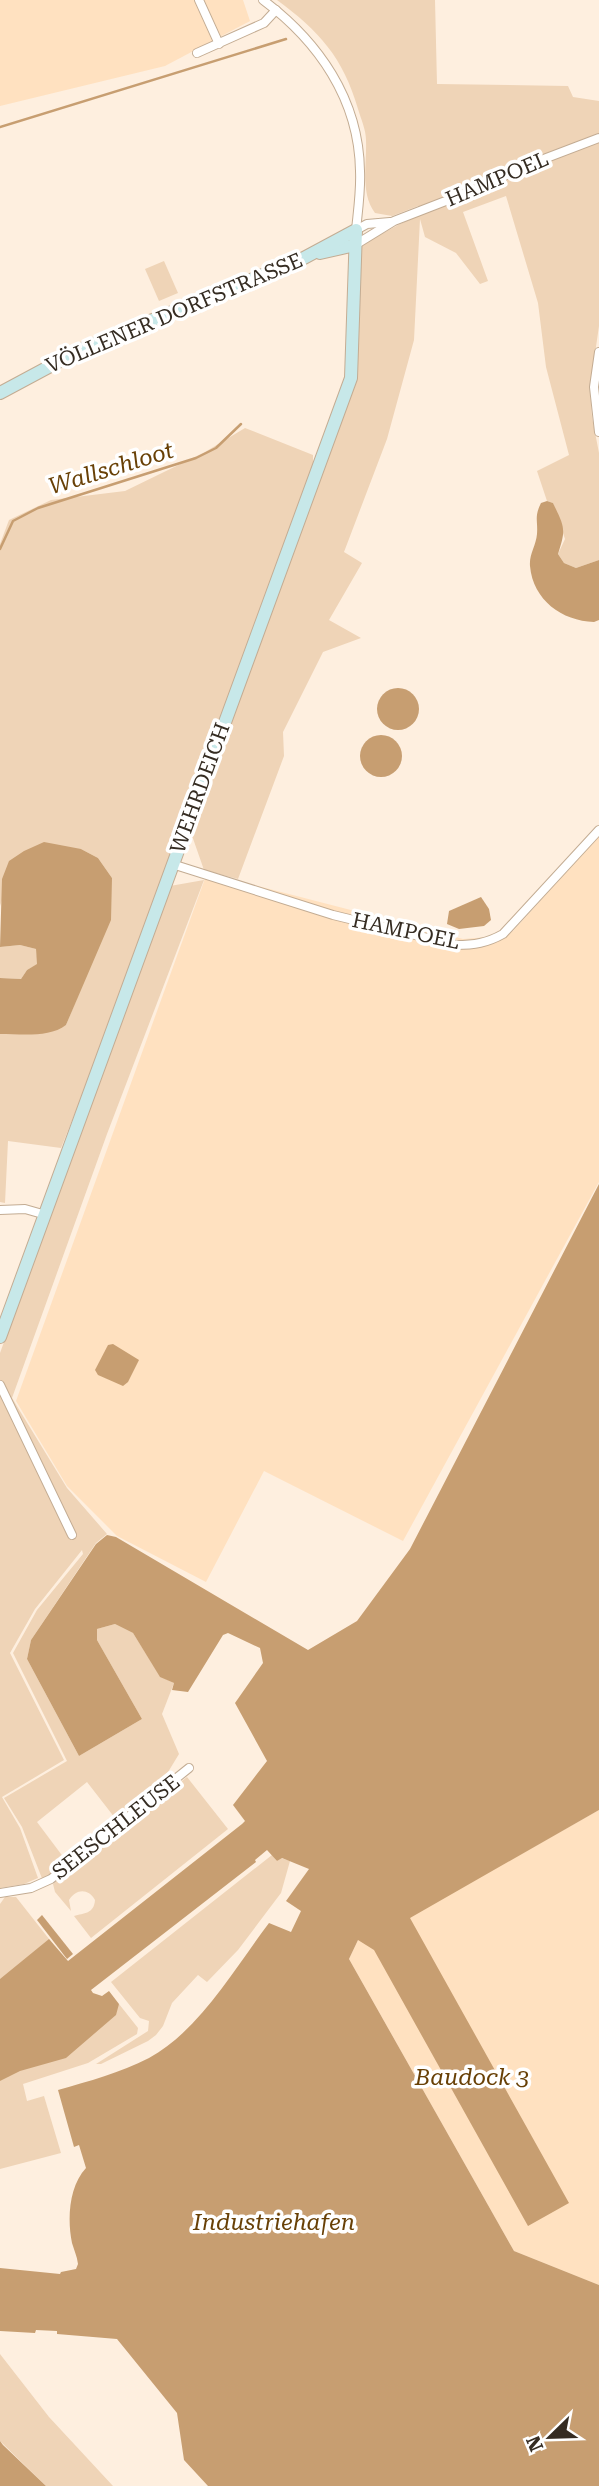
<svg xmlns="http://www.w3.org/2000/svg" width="599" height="2486" font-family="'Roboto Serif',serif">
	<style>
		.built { fill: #ffe1c0 }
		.green { fill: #efd4b7 }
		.water { fill: #c79e71 }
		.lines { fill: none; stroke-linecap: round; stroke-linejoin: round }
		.stream { stroke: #c79e71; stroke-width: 2.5 }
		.street-casing { stroke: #c3ac93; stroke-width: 10 }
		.secondary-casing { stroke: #c3ac93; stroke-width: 14 }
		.street { stroke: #fff; stroke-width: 8 }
		.secondary { stroke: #c7e8e9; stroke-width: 12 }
		.labels { text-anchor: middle; stroke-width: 7; stroke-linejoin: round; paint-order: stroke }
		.street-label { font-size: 21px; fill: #352c22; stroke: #fff }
		.water-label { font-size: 23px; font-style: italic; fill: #684006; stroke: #fff }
	</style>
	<rect width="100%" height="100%" fill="#feefdf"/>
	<g class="built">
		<polygon points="0,0 243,0 250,21 165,66 0,106"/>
		<polygon points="599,836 599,1182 403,1541 264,1471 206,1582 117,1536 67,1486 16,1401 207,873 463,939 488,937 513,931"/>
		<polygon points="599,1810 599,2285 514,2251 349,1959 358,1940 414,1927 409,1917"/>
	</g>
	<g class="green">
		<path d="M277,0H435L437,84L568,86L573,97L599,101V326L590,388L592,417L599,453V560L576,568L564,563L558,554L565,539L553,503L547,501L537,471L569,455L546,367L538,303L506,196L463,212L488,281L480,284L456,253L425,237L420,219L414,340L387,439L344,552L362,563L329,620L361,638L323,652L283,732L284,756L238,879L204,870L190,830L353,378L361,245L400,224L420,215L418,206L392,216L375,213C360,193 367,164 366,140C366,130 361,119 358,109C343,57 319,31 277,0Z"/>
		<polygon points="164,261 178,293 159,301 145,269"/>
		<polygon points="245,428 313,455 313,469 104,1040 61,1148 8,1141 5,1203 0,1202 0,1034 39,1034 66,1025 87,974 112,878 98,858 81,849 2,879 3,897 0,906 0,544 9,520 51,500 125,491 205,452"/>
		<polygon points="204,880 107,1134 12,1398 67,1488 107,1534 96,1543 31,1640 27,1659 79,1756 142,1719 97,1640 97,1629 115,1624 133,1633 160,1676 174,1683 162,1714 179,1754 162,1782 115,1818 87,1782 37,1822 67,1862 43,1881 22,1827 4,1798 67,1761 13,1653 37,1610 83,1554 82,1550 35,1609 10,1653 64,1760 2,1797 20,1828 38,1878 24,1884 0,1888 0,1353 170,886"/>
		<polygon points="20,945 36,949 38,964 27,970 21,979 0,978 0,947"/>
		<path d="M187,1777L228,1829L91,1938L74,1916C84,1913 94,1914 95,1900C88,1888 76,1889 69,1900L71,1911L55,1892L53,1884Z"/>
		<polygon points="272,1855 277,1861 281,1858 290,1861 281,1893 238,1950 207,1982 198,1975 172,2003 163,2026 156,2035 148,2041 101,2064 96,2064 148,2031 149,2021 140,2018 111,1982"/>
		<polygon points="5,1897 16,1897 53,1944 0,2003 0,1904"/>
		<polygon points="119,2004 138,2028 137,2034 88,2063 23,2084 27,2101 44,2096 61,2153 0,2169 0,2068 69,2047"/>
		<polygon points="0,2354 49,2417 113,2486 46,2486 0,2441"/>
	</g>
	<g class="water">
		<path d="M547,501L553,503C565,528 566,529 558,554L564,563L576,568L599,560V620L594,622C562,621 533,600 530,566C529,554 536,546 537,534C538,520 534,517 541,503Z"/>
		<circle cx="398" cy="709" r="21"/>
		<circle cx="381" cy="756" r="21"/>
		<path d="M44,842L81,849L98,858L112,878L111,920L66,1025C49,1038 21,1034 0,1034V978L21,979L27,970L37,964L36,949L20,945L0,947L2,879L9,861L24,851Z"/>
		<polygon points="481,897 489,909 491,920 484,926 459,929 447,924 449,911"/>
		<path d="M599,1184V1810L410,1918L569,2203L528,2226L374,1950L358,1940L349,1959L514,2251L599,2285V2486H208L184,2460L177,2413L117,2339L57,2334V2331L36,2330L35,2333L0,2331V2268L60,2274L61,2272L76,2269L78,2264C77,2256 74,2250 72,2243C67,2219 69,2186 86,2168L79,2145L74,2147L58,2090C89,2081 120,2073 149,2058C199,2031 235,1968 269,1923L291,1932L301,1911L286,1901L309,1869L282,1858L277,1861L267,1850L255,1860L256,1862L91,1990L93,1993L102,1996L109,1991L119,2004L116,2015L66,2058L20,2071L0,2081V1979L49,1939L68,1961L242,1824L245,1821L233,1805L267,1761L235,1703L263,1663L260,1648L228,1633L223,1635L188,1692L172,1690L174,1683L160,1677L133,1633L115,1624L97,1629V1640L142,1719L79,1756L27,1659L31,1640L96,1544L107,1535L116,1537L308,1650L357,1621L410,1549Z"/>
		<polygon points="113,1344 139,1360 128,1382 123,1386 98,1375 95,1370 108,1345"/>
		<polygon points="42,1915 73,1954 67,1959 37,1920"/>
		<polygon points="0,2441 3,2445 46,2486 0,2486"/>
	</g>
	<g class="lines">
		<g class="stream">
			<polyline points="0,127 286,39"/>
			<polyline points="0,549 13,521 38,508 196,458 216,448 241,424"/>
		</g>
		<defs>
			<g id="street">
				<polyline points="199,0 219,44"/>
				<path d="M263,0C318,41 359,99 360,171C361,190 358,210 356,230"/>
				<polyline points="197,53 264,23 276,10"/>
				<polyline points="356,230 367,224 390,222"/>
				<polyline points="355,245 394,221 474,190 528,165 599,138"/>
				<polyline points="599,352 594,387 599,432"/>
				<path d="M172,864L333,915L456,945C474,945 487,943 503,934L599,830"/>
				<polyline points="0,1210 25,1209 46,1215"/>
				<polyline points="0,1385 72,1535"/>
				<polyline points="0,1893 31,1888 51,1879 189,1768"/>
			</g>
			<g id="secondary">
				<polyline points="320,253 355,245"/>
				<polyline points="0,393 84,348 302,259 356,230 351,378 0,1337"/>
			</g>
		</defs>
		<use href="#street" class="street-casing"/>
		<use href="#secondary" class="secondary-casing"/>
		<use href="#street" class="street"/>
		<use href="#secondary" class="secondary"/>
	</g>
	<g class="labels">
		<g class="street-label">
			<text transform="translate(497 179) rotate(-23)" y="7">HAMPOEL</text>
			<text transform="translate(174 313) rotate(-23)" y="7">VÖLLENER DORFSTRASSE</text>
			<text transform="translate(200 788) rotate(-70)" y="7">WEHRDEICH</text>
			<text transform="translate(406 931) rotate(12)" y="7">HAMPOEL</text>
			<text transform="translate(116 1827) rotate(-38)" y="7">SEESCHLEUSE</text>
		</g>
		<g class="water-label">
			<text transform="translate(111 468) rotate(-17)" y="8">Wallschloot</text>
			<text x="472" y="2085">Baudock 3</text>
			<text x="274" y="2230">Industriehafen</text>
		</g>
	</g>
	<g transform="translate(550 2437) rotate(247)" stroke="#ffffff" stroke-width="5" paint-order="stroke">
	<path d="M0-5L12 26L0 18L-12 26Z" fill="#352c22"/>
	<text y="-10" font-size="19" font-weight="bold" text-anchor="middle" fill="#352c22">N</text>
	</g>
</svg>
